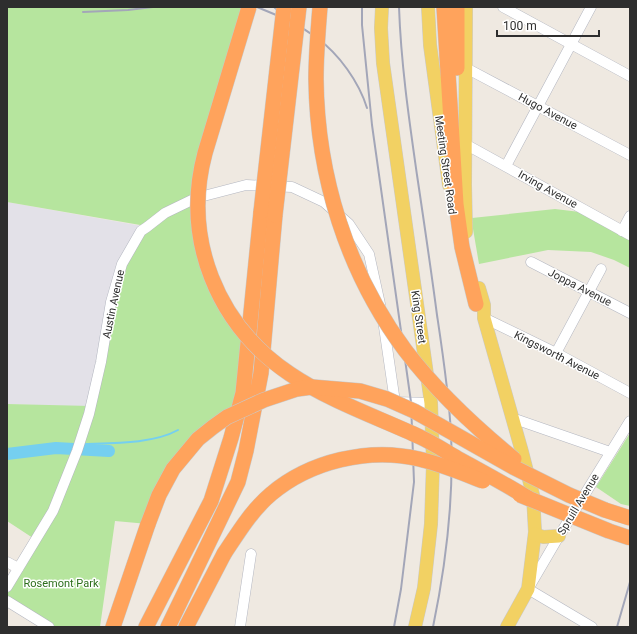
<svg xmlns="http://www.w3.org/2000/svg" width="637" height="634" font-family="Roboto,sans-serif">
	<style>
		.industrial { fill: #e3e1e8 }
		.green { fill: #b6e59e }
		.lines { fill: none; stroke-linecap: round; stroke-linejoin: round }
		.stream { stroke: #75cff0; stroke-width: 2 }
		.river { stroke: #75cff0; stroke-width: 12 }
		.minor-casing { stroke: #b4b7c1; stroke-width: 11 }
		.major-casing { stroke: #c9c9c9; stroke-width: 14 }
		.highway-casing { stroke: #c9c9c9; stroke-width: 16 }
		.minor { stroke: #fff; stroke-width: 10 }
		.major { stroke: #f2d163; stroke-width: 13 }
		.highway { stroke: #ffa35c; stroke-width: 15 }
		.rail { stroke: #a3a6b8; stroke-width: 2 }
		.highway-bridge-casing { stroke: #c9c9c9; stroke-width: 16; stroke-linecap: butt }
		.highway-bridge { stroke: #ffa35c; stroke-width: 15 }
		.labels { text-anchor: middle; stroke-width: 3; stroke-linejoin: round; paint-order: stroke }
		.street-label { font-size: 11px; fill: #2e2e2e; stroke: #fff }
		.park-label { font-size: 11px; fill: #2c6e1b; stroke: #fff }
	</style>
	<rect width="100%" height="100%" fill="#efe9e1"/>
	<polygon class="industrial" points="7,202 147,227 91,407 7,404"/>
	<g class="green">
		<polygon points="7,7 249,7 205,153 202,246 248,339 238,412 198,439 148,524 115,521 100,627 49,627 7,601 7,587 36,540 7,521 7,404 91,406 122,264 146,226 7,202"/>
		<polygon points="555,209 580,212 630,239 630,268 614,260 591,252 548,250 479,264 473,229 472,218"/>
		<polygon points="630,433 630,506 621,504 596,487"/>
	</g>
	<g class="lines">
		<g class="stream">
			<path d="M83,444C112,443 153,444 178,430"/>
			<polyline points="7,450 75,444"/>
		</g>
		<polyline class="river" points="7,454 56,448 109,451"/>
		<defs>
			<g id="minor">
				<polyline points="503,7 630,76"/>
				<polyline points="466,68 630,155"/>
				<polyline points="465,144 630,235"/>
				<polyline points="506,166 591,7"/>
				<polyline points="622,231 630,216"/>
				<polyline points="531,262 630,313"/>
				<polyline points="484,318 556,353 630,393"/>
				<polyline points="383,320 395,402 431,403"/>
				<polyline points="556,353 601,269"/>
				<polyline points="512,418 610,452"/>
				<polyline points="7,562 18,568"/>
				<polyline points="7,587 53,511 77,451 89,414 101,362 111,302 122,264 141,231 147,227 165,213 196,198 246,185 292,187 324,202 349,224 369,254 380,304"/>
				<polyline points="7,601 49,627"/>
				<polyline points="240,627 251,554"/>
				<polyline points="592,627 528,589 559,536 630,421"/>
			</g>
			<g id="major">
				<polyline points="382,7 381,28 383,63 431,403 433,463 431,524 424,588 415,627"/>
				<polyline points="428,7 430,45 449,185"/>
				<polyline points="466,7 465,185 466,232"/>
				<polyline points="479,288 484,305 484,318 522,452 533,495 535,532 528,589 507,627"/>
				<polyline points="535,534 543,537 559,536"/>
			</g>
			<g id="highway">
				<polyline points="444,7 456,204 462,247 476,304"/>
				<polyline points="457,7 457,68"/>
				<polyline points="113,627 148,524"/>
				<polyline points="146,627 211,501 231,438 243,393 261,212"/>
				<polyline points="168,627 238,482 246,451 261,373 275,215"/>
				<polyline points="186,627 224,554"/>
			</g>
		</defs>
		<use href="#minor" class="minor-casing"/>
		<use href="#major" class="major-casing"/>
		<use href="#highway" class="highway-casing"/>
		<use href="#minor" class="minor"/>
		<use href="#major" class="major"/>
		<use href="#highway" class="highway"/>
		<g class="rail">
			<polyline points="257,7 281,17"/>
			<path d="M274,7C287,19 303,28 317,38C339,54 359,82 367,108"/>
			<polyline points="362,7 362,25 372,125 411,402 414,482 401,589 394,627"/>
			<path d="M399,7C401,64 409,119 417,175C424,222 431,269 437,315C443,355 449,394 451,434C454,498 446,564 433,627"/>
			<polyline points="83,12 128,10 153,7"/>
			<polyline points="617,627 630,582"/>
		</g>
		<defs>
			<g id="highway-bridge">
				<path d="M249,7L205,153C182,239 217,325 290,374C330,401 377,417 420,437C433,443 445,451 457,458C481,471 505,484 528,498"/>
				<path d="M320,7C318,31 316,55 316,79C317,176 347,272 405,350C436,391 475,427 514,459"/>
				<polyline points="261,212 284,7"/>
				<polyline points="275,215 299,7"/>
				<polyline points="520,495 609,531 630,538"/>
				<polyline points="148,524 159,495 173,469 198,439 213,427 227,417 264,400 297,389 312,387 360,391 387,399 414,411 513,467 569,495 605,510 630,518"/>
				<path d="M224,554C238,533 251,511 271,494C310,461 369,447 419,459C441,464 462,473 483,481"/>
			</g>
		</defs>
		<use href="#highway-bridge" class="highway-bridge-casing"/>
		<use href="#highway-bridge" class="highway-bridge"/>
	</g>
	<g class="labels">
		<g class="street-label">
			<text transform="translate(548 111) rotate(28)" y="4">Hugo Avenue</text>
			<text transform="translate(446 165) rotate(82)" y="4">Meeting Street Road</text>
			<text transform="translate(548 189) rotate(29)" y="4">Irving Avenue</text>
			<text transform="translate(580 287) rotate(27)" y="4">Joppa Avenue</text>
			<text transform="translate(113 304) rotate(-78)" y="4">Austin Avenue</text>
			<text transform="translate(419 317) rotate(82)" y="4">King Street</text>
			<text transform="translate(557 355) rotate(27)" y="4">Kingsworth Avenue</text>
			<text transform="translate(578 504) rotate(-59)" y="4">Spruill Avenue</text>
		</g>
		<g class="park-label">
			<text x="61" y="587">Rosemont Park</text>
		</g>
	</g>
	<rect width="637" height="634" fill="none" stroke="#2e2e2e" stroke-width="16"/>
	<path d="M497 30v6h102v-6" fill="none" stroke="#2e2e2e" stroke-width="2"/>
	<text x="503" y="30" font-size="12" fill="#2e2e2e" stroke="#ffffff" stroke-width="3" paint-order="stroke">100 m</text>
</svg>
